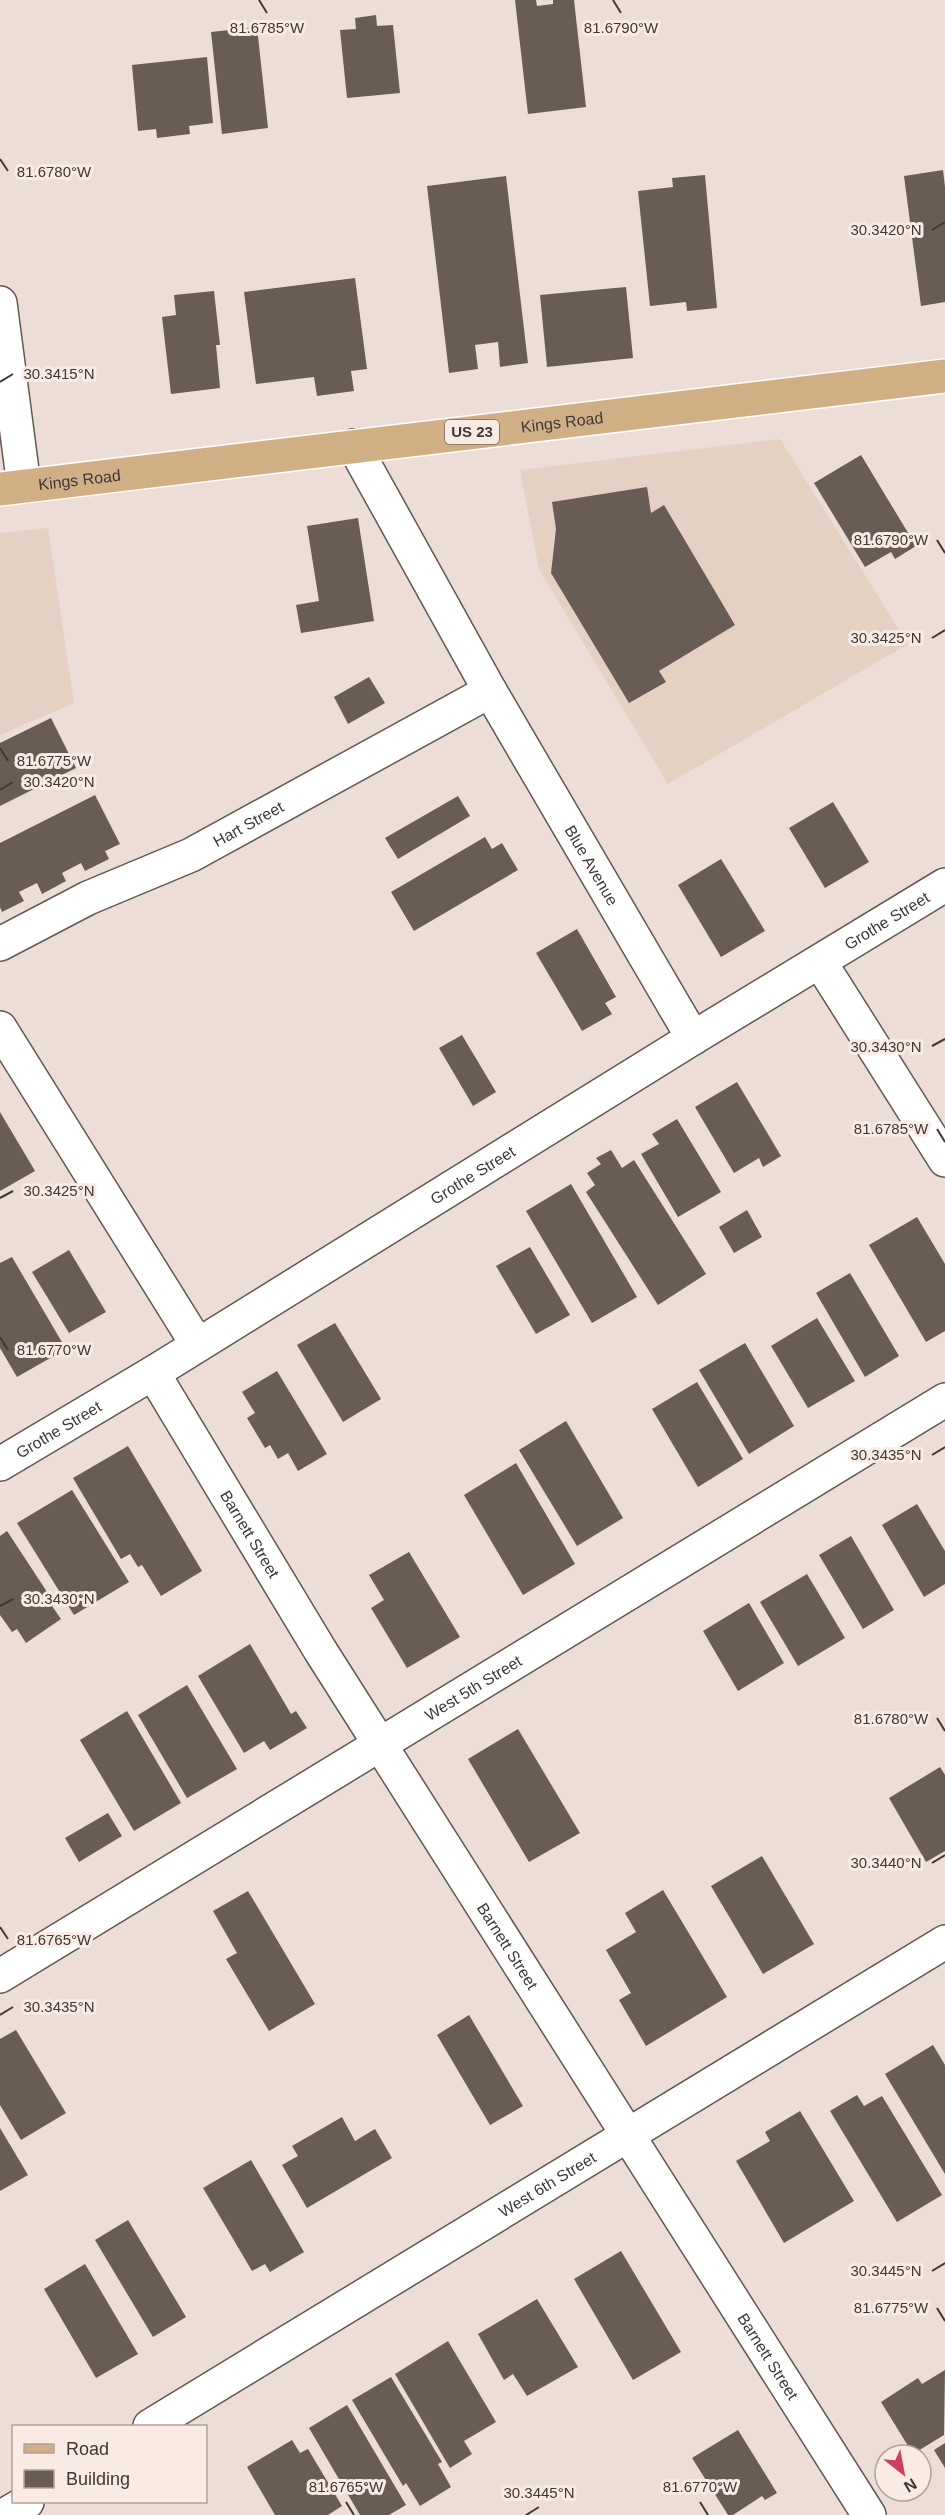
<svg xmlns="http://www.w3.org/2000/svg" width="945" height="2515" font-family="Arial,sans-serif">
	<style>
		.built { fill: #e5d0c4 }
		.building { fill: #685c55 }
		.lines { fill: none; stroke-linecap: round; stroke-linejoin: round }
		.street-casing { stroke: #635750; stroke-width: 36 }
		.primary-casing { stroke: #fff; stroke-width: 36 }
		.street { stroke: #fff; stroke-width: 33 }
		.primary { stroke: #d1af85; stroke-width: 33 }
		.ticks { fill: none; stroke: #3e3836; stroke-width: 2 }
		.labels { text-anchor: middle; stroke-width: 6; stroke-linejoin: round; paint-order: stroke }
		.shield { fill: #f9eae3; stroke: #766d6a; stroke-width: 1.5 }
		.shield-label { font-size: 15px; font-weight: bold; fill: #3e3836 }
		.street-label { font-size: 16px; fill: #3e3836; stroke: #f9eae3 }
		.ticks-label { font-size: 15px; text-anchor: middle; fill: #3e3836; stroke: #f9eae3; stroke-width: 6; stroke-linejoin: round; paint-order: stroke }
	</style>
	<rect width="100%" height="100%" fill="#ecddd6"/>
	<g class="built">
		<polygon points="780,439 908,644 668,784 539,569 520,470"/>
		<polygon points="48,528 74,703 0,735 0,533"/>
	</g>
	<g class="building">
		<polygon points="515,0 536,0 537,6 553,4 553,0 574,0 586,107 528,114"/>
		<polygon points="376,15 377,26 393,25 400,93 347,98 340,30 356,29 355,18"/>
		<polygon points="257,27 268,128 222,134 211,32"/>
		<polygon points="207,57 213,123 189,126 190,134 157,138 156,129 138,131 132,65"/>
		<polygon points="943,170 945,187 945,302 921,306 904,176"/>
		<polygon points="705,175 717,308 687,311 686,302 650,306 638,191 673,187 672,178"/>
		<polygon points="506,176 528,363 500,367 498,342 475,345 478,369 449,373 427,186"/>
		<polygon points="355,278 367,369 351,371 354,391 317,396 314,377 256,384 244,292"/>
		<polygon points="626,287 633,358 547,367 540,295"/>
		<polygon points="214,291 220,345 216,345 220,388 171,394 162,317 176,315 174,295"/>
		<polygon points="861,455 916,546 895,559 891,552 865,567 814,483"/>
		<polygon points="647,487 651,513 664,505 735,625 659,671 666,682 629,703 551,573 556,529 552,502"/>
		<polygon points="358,518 374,621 301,633 296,605 319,601 307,526"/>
		<polygon points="369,677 385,703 348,724 334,697"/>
		<polygon points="51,718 76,768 0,806 0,743"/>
		<polygon points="95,795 120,844 105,851 109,859 85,871 81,863 62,873 66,881 42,894 37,883 19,892 24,901 2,912 0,907 0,843"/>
		<polygon points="458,796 470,816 398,859 385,838"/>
		<polygon points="833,802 869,862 825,888 789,828"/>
		<polygon points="485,837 492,849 502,843 518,870 414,931 391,892"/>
		<polygon points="721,859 765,931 721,957 678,885"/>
		<polygon points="577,929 616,997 605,1003 612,1014 582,1031 536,953"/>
		<polygon points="462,1035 496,1092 473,1106 439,1048"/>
		<polygon points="737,1082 781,1156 763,1167 759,1158 734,1173 695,1107"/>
		<polygon points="0,1112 35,1171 0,1191"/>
		<polygon points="677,1119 721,1192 678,1217 641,1154 659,1144 652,1134"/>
		<polygon points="611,1150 622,1168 634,1160 706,1274 658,1305 586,1192 595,1185 587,1173 601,1164 596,1158"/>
		<polygon points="571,1184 637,1297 592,1323 526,1211"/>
		<polygon points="747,1210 762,1237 734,1253 719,1227"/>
		<polygon points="917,1217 945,1264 945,1331 926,1342 869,1245"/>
		<polygon points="530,1247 570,1315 536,1334 496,1266"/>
		<polygon points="69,1250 106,1312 69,1333 32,1272"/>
		<polygon points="12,1257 66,1349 17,1377 0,1348 0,1263"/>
		<polygon points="850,1273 899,1356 865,1377 816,1293"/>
		<polygon points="817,1318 855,1381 808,1408 771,1346"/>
		<polygon points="335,1323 381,1399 343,1422 297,1345"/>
		<polygon points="745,1343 794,1426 749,1454 699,1370"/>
		<polygon points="277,1371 327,1454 298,1471 288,1453 278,1459 270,1445 265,1448 247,1418 255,1413 242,1392"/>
		<polygon points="697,1382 743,1459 698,1487 652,1409"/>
		<polygon points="566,1421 623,1518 577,1546 519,1450"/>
		<polygon points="128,1446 202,1571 161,1596 142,1565 138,1567 130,1554 121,1559 73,1478"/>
		<polygon points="516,1463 575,1564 523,1595 464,1495"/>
		<polygon points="72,1490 129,1582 74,1615 17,1523"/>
		<polygon points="917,1504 945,1551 945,1584 924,1597 882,1525"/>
		<polygon points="7,1531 55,1604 52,1606 61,1619 26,1643 17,1629 12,1632 0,1615 0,1536"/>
		<polygon points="851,1536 894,1610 863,1629 819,1555"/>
		<polygon points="409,1552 460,1637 407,1668 371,1608 384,1600 369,1575"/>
		<polygon points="807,1574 845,1638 798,1666 760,1602"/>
		<polygon points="749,1603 784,1663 738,1691 703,1631"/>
		<polygon points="250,1644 291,1714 296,1711 307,1728 270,1750 264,1741 244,1753 198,1676"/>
		<polygon points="187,1685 237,1769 187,1798 138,1715"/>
		<polygon points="127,1711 181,1803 134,1831 80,1740"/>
		<polygon points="518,1729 580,1833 529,1862 468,1759"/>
		<polygon points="940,1767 945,1775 945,1851 926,1862 889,1798"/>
		<polygon points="108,1813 122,1836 79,1862 65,1838"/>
		<polygon points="762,1856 814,1944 763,1974 711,1886"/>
		<polygon points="663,1890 727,1997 646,2046 619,2000 631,1993 606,1950 636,1932 625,1913"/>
		<polygon points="248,1891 315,2004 269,2031 226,1959 237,1953 213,1911"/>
		<polygon points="469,2015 523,2106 490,2125 437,2035"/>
		<polygon points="16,2030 66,2113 21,2140 0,2105 0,2039"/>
		<polygon points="933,2045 945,2065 945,2174 885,2074"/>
		<polygon points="857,2095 864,2106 882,2096 942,2195 897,2222 830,2111"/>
		<polygon points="800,2111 854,2201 784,2243 736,2161 770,2141 765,2132"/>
		<polygon points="342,2117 355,2141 375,2129 392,2158 307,2208 282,2165 298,2156 292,2146"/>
		<polygon points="0,2128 28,2175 0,2191"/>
		<polygon points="251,2160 304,2252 270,2272 265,2264 252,2271 203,2188"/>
		<polygon points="128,2220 186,2317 153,2337 95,2240"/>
		<polygon points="621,2251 681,2352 633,2380 574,2279"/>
		<polygon points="85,2264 138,2354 96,2378 44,2289"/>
		<polygon points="537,2299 578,2367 527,2396 513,2374 504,2380 478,2334"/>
		<polygon points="448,2341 496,2422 464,2441 472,2454 450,2468 395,2374"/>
		<polygon points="945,2370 944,2435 913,2454 881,2402 918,2378 922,2384"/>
		<polygon points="391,2377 442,2462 438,2464 451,2487 420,2506 406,2483 403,2486 352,2400"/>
		<polygon points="347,2405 406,2505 389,2515 360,2515 309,2428"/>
		<polygon points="738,2430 777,2493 765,2500 762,2496 733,2515 728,2515 692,2458"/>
		<polygon points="292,2440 300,2453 308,2449 342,2506 328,2515 275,2515 247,2467"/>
		<polygon points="945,2443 945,2468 934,2450"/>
	</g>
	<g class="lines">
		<defs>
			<g id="street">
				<polyline points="0,303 24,486"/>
				<path id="s1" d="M354,446L490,691L693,1038"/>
				<path id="s2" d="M0,944L88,898L191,855L490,691"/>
				<polyline points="820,962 945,1160"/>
				<polyline points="0,1028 197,1344"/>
				<path id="s3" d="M153,1373L320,1650L869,2515"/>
				<path id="s4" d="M0,1464L153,1373L693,1038L945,885"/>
				<path id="s5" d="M0,1976L945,1400"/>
				<path id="s6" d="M150,2426L945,1942"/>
				<polyline points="5,2515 27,2502"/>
			</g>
			<g id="primary">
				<path id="s7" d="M0,489L945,376"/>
			</g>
		</defs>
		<use href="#street" class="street-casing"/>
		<use href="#primary" class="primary-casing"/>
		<use href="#street" class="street"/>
		<use href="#primary" class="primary"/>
	</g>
	<path class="ticks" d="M259,0L267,13M613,0L621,13M0,159L8,171M932,230L945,222M0,382L13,374M937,540L945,553M932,638L945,630M0,748L8,761M0,790L13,782M932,1046L945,1039M937,1129L945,1142M0,1198L13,1191M0,1337L8,1350M932,1455L945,1447M0,1606L13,1599M937,1718L945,1731M932,1863L945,1855M0,1927L8,1939M0,2015L13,2007M932,2271L945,2263M937,2308L945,2321M346,2502L354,2515M700,2502L708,2515M526,2515L539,2507"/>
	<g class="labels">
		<rect class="shield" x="445" y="420" width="54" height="24" rx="4.5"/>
		<g class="shield-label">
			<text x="472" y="437">US 23</text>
		</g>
		<g class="street-label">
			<text dy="6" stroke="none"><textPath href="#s7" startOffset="566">Kings Road</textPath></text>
			<text dy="6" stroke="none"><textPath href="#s7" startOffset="80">Kings Road</textPath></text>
			<text dy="6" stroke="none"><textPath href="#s2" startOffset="276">Hart Street</textPath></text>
			<text dy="6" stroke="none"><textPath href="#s1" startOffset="482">Blue Avenue</textPath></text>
			<text dy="6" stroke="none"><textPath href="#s4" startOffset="1040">Grothe Street</textPath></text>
			<text dy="6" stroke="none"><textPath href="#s4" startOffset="554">Grothe Street</textPath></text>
			<text dy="6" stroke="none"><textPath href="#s4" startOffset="68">Grothe Street</textPath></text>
			<text dy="6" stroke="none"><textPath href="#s3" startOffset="188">Barnett Street</textPath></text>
			<text dy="6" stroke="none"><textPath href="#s5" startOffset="554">West 5th Street</textPath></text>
			<text dy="6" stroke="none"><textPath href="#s3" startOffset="674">Barnett Street</textPath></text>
			<text dy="6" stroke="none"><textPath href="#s6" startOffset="465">West 6th Street</textPath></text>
			<text dy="6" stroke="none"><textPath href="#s3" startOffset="1160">Barnett Street</textPath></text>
		</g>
	</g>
	<g class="ticks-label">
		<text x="267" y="33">81.6785°W</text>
		<text x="621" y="33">81.6790°W</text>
		<text x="54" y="177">81.6780°W</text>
		<text x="886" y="235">30.3420°N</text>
		<text x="59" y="379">30.3415°N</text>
		<text x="891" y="545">81.6790°W</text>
		<text x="886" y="643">30.3425°N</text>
		<text x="54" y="766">81.6775°W</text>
		<text x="59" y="787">30.3420°N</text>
		<text x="886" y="1052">30.3430°N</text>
		<text x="891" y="1134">81.6785°W</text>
		<text x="59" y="1196">30.3425°N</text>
		<text x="54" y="1355">81.6770°W</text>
		<text x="886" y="1460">30.3435°N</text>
		<text x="59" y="1604">30.3430°N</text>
		<text x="891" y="1724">81.6780°W</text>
		<text x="886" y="1868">30.3440°N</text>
		<text x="54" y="1945">81.6765°W</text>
		<text x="59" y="2012">30.3435°N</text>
		<text x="886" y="2276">30.3445°N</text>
		<text x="891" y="2313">81.6775°W</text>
		<text x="346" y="2492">81.6765°W</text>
		<text x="700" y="2492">81.6770°W</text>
		<text x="539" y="2498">30.3445°N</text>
	</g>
	<rect x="12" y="2425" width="195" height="78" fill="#f9eae3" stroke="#aea39e" stroke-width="1.5"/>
	<rect x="24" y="2444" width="30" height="9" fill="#d1af85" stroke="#aea39e" stroke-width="1.5"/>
	<text x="66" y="2455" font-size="18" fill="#3e3836">Road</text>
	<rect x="24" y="2470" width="30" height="18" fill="#685c55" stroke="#aea39e" stroke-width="1.5"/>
	<text x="66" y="2485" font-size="18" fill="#3e3836">Building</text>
	<g transform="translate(903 2473) rotate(149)"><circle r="28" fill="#f9eae3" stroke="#aea39e" stroke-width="1.5"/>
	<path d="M0-4.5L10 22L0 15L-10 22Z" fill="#cd3e61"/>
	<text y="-9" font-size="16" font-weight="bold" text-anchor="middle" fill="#3e3836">N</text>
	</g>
</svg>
